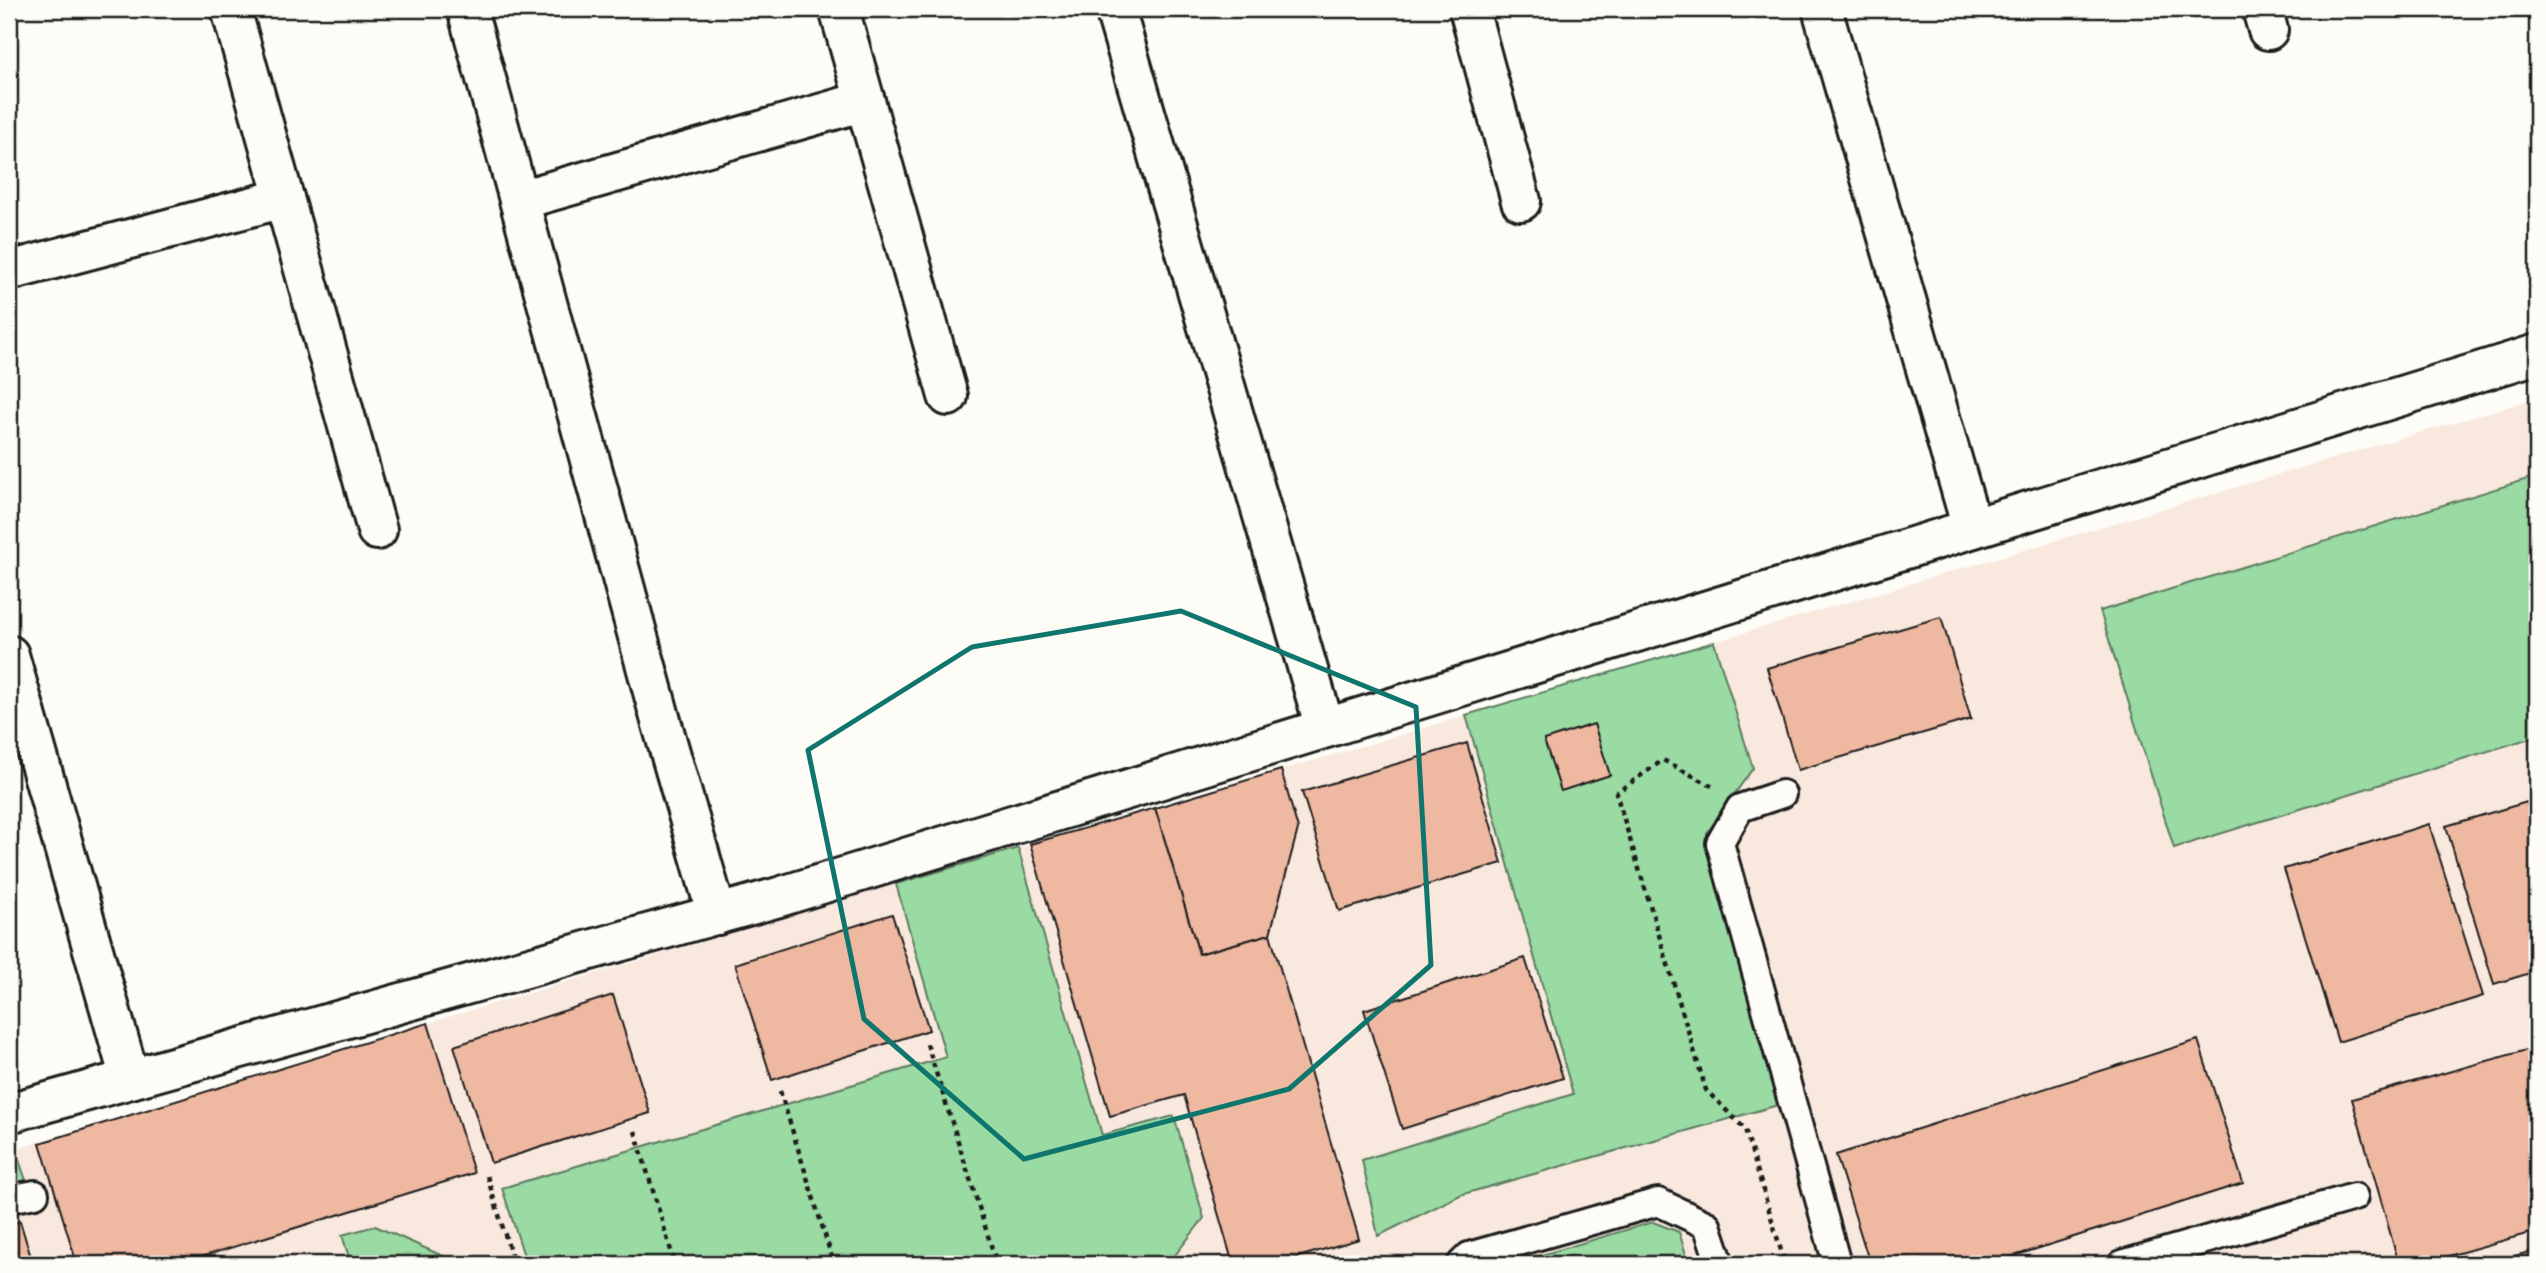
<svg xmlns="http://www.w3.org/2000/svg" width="2546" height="1273" font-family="Pangolin,sans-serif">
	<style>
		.built { fill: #f8e8dd }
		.green { fill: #9adaa3; stroke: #5b7b60; stroke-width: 2 }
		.building { fill: #eeb8a1; stroke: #1c1c1c; stroke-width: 2 }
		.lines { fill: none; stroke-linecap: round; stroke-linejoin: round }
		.lane-casing { stroke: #1c1c1c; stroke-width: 32 }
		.street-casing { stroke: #1c1c1c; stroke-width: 44 }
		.path { stroke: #1c1c1c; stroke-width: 4.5; stroke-dasharray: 5 5; stroke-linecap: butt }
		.lane { stroke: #fdfcf7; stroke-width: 26 }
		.street { stroke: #fdfcf7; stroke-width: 38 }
		.marked { fill: none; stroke: #0f766e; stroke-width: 5; stroke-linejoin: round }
	</style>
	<rect width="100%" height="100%" fill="#fdfcf7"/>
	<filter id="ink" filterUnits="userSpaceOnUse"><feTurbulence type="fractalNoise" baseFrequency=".0143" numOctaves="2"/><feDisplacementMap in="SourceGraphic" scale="14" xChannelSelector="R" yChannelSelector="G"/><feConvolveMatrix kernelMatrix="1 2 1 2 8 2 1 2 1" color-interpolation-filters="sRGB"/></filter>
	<g filter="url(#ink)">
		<polygon class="built" points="2537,398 2537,1264 9,1264 9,1151 428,1023"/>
		<g class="green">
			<polygon points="2537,476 2537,736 2174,848 2100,611"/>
			<polygon points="1714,642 1753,768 1707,833 1778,1105 1460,1195 1378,1236 1362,1160 1573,1094 1466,715"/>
			<polygon points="1018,848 1102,1135 1174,1116 1204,1218 1168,1264 492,1264 524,1256 502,1188 946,1057 896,884"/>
			<polygon points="15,1149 26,1180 9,1185 9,1151"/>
			<polygon points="1653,1222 1679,1232 1689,1264 1511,1264"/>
			<polygon points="375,1226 461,1264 351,1264 342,1235"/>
		</g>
		<g class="building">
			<polygon points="1941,617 1971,719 1798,770 1767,668"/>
			<polygon points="1594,724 1610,775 1561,791 1544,740"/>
			<polygon points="1467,743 1502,863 1339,911 1302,792"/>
			<polygon points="1281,770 1298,829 1270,934 1199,954 1155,808"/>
			<polygon points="2527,802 2537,836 2537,971 2494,984 2446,826"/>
			<polygon points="1155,808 1199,954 1270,934 1359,1239 1275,1264 1233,1264 1184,1095 1110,1116 1030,844"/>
			<polygon points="2429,824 2483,996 2338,1042 2284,869"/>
			<polygon points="892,914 929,1030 772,1080 735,964"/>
			<polygon points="1525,958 1563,1078 1402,1129 1364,1010"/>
			<polygon points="613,995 650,1113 491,1163 454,1046"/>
			<polygon points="428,1023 474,1173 178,1264 77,1264 40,1143"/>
			<polygon points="2198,1040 2243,1183 1989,1264 1870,1264 1836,1155"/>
			<polygon points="2537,1047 2537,1231 2420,1264 2399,1264 2352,1099"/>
			<polygon points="20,1221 33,1264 9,1264 9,1225"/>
			<polygon points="2537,1250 2537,1264 2484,1264"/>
		</g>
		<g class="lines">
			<defs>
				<g id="lane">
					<polyline points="1782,794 1740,808 1720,843 1837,1264"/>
					<polyline points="9,1199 35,1194"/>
					<polyline points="1461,1264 1469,1256 1658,1202 1707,1225 1720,1264"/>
					<polyline points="2122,1264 2354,1197"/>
				</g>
				<g id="street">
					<polyline points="231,9 377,530"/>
					<polyline points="467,9 661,721 717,915"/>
					<polyline points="839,9 948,396"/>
					<polyline points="1115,9 1325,728"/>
					<polyline points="1469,9 1521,201"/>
					<polyline points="1822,9 1972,528"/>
					<polyline points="2262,9 2268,30"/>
					<polyline points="520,200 865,101"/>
					<polyline points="9,271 284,198"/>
					<polyline points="9,655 130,1079"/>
					<polyline points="9,1113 779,897 2537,354"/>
				</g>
			</defs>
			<use href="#lane" class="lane-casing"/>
			<use href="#street" class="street-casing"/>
			<g class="path">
				<polyline points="1712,786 1663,760 1616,793 1706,1090 1745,1129 1785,1264"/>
				<polyline points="927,1044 997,1264"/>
				<polyline points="780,1091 834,1264"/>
				<polyline points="635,1131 675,1264"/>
				<polyline points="487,1176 514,1264"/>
			</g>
			<use href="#lane" class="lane"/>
			<use href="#street" class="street"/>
		</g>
	</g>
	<path class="marked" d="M1181,611L1416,707L1431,965L1289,1089L1024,1159L864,1019L808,750L972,647Z"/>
	<rect width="2546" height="1273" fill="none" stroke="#fdfcf7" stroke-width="35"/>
	<rect x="18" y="18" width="2511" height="1238" fill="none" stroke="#1c1c1c" stroke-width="2.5" filter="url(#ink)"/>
</svg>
